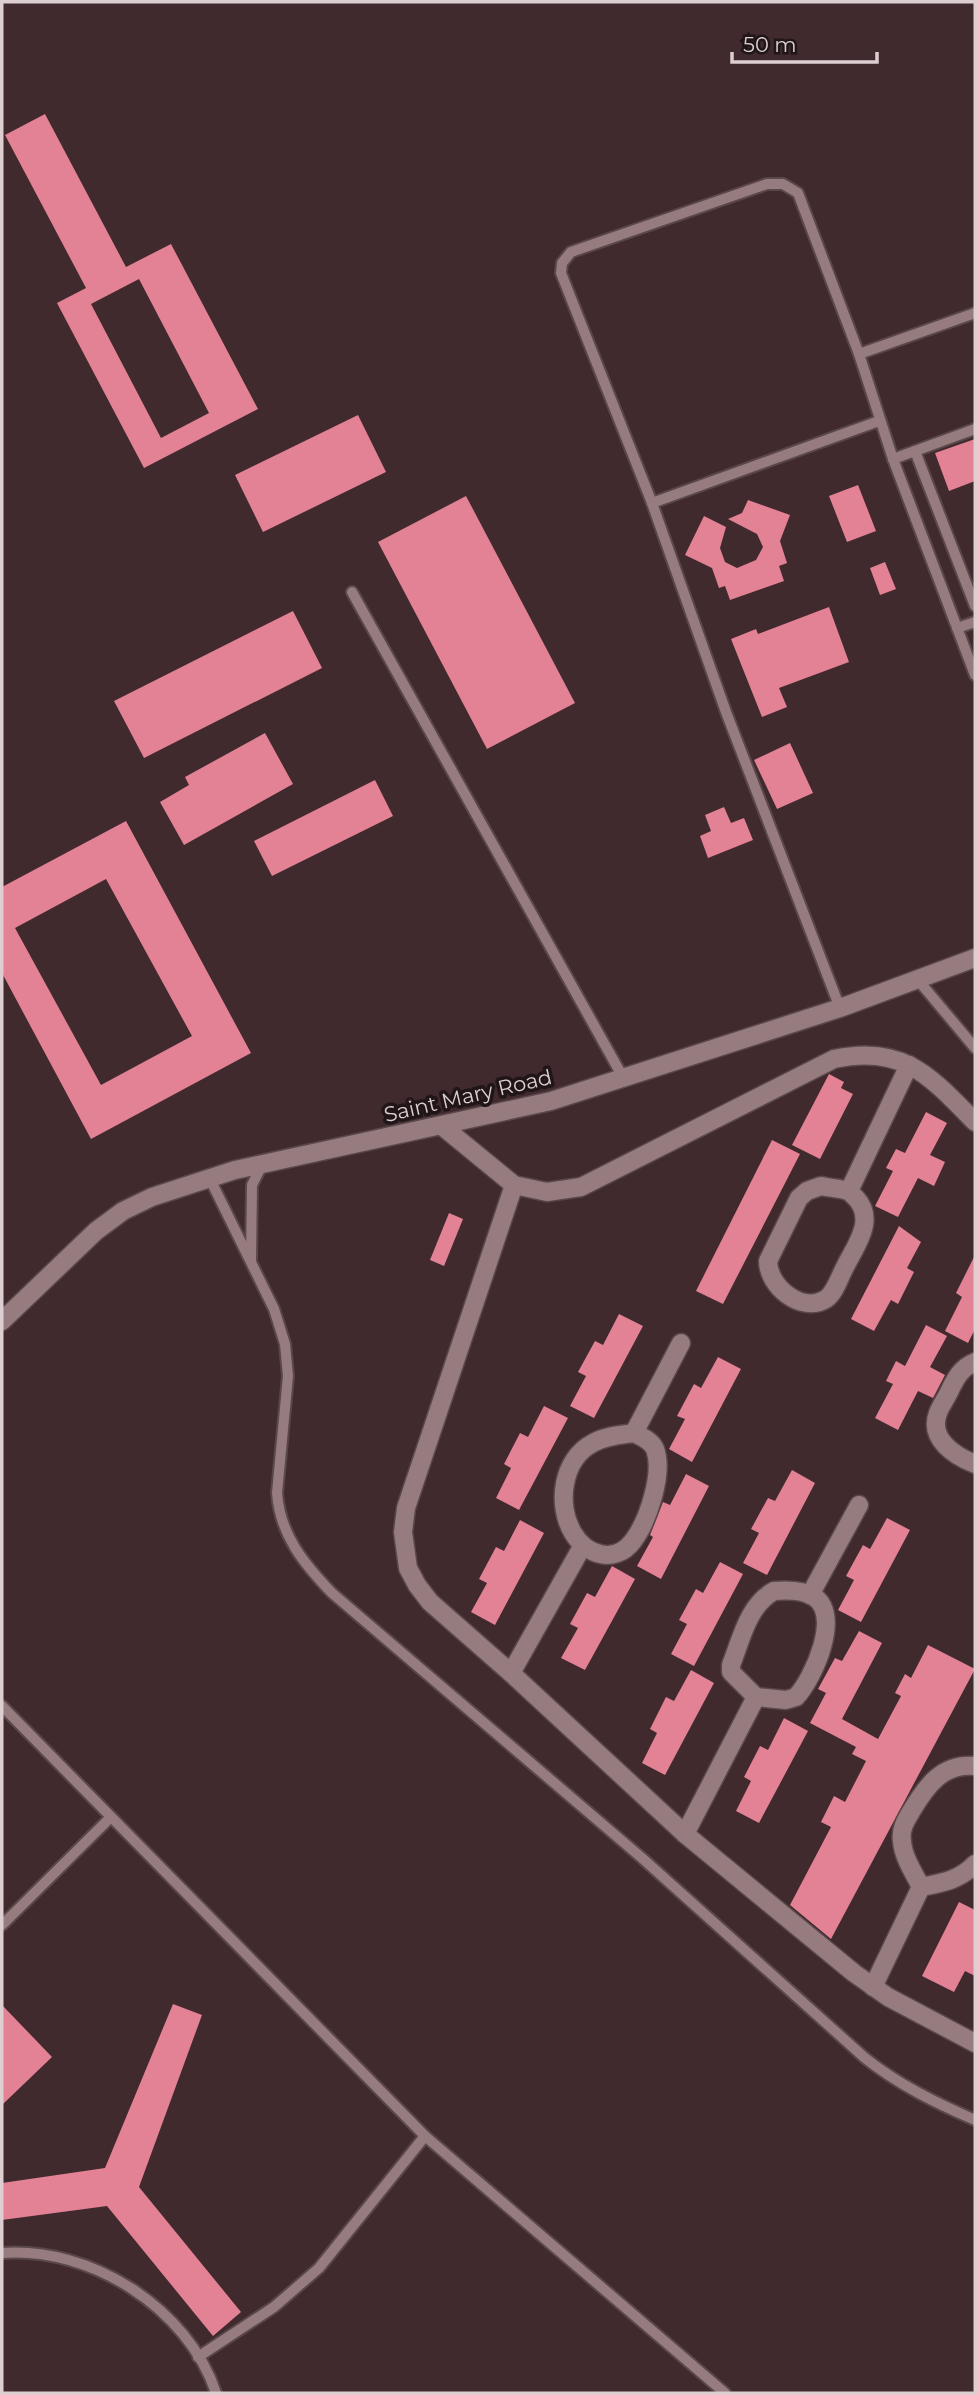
<svg xmlns="http://www.w3.org/2000/svg" width="977" height="2395" font-family="Montserrat,sans-serif">
	<style>
		.building { fill: #e38195; fill-rule: evenodd }
		.lines { fill: none; stroke-linecap: round; stroke-linejoin: round }
		.service-casing { stroke: #59474a; stroke-width: 14 }
		.minor-casing { stroke: #59474a; stroke-width: 21 }
		.tertiary-casing { stroke: #59474a; stroke-width: 21 }
		.service { stroke: #967b7f; stroke-width: 10 }
		.minor { stroke: #967b7f; stroke-width: 18 }
		.tertiary { stroke: #967b7f; stroke-width: 18 }
		.labels { text-anchor: middle; stroke-width: 7; stroke-linejoin: round; paint-order: stroke }
		.street-label { font-size: 21px; fill: #ddced1; stroke: #201618 }
	</style>
	<rect width="100%" height="100%" fill="#402a2e"/>
	<g class="building">
		<path d="M45,114L126,267L171,244L258,409L144,468L57,303L86,288L5,135ZM139,279L209,413L161,438L91,304Z"/>
		<polygon points="358,415 386,472 263,532 235,475"/>
		<polygon points="975,439 975,481 949,491 935,453"/>
		<polygon points="858,485 876,531 847,542 829,496"/>
		<polygon points="466,496 575,703 487,749 378,542"/>
		<polygon points="748,500 790,515 780,541 787,563 779,566 784,581 730,600 725,586 719,588 712,568 685,555 704,516 726,527 720,548 725,562 737,568 756,560 763,547 757,534 728,519 742,513"/>
		<polygon points="885,562 896,589 880,595 870,568"/>
		<polygon points="829,607 849,662 779,688 787,707 762,717 731,639 756,629 758,634"/>
		<polygon points="293,611 322,668 144,758 114,701"/>
		<polygon points="265,733 293,784 184,845 160,802 189,785 185,777"/>
		<polygon points="790,743 813,793 777,809 754,760"/>
		<polygon points="375,780 393,816 272,876 254,841"/>
		<polygon points="724,807 731,823 744,818 753,840 708,858 700,836 711,831 705,815"/>
		<path d="M126,821L251,1053L91,1139L2,973V887ZM106,879L192,1036L101,1085L15,928Z"/>
		<polygon points="829,1074 844,1082 841,1088 853,1094 820,1159 792,1145"/>
		<polygon points="926,1112 947,1123 930,1155 945,1162 934,1186 918,1178 898,1217 875,1206 893,1171 886,1168 896,1149 905,1153"/>
		<polygon points="772,1140 800,1154 723,1304 696,1291"/>
		<polygon points="449,1213 463,1219 444,1266 430,1260"/>
		<polygon points="899,1226 921,1242 907,1268 914,1272 898,1304 891,1300 874,1331 851,1319"/>
		<polygon points="975,1255 975,1329 968,1343 945,1331 962,1297 956,1293"/>
		<polygon points="619,1314 643,1326 594,1418 570,1406 586,1376 578,1372 595,1341 603,1345"/>
		<polygon points="926,1325 947,1336 930,1367 945,1375 933,1398 918,1391 898,1430 875,1418 893,1384 886,1381 896,1361 905,1366"/>
		<polygon points="718,1357 741,1369 692,1462 669,1449 685,1419 677,1416 694,1384 701,1388"/>
		<polygon points="544,1406 568,1418 519,1510 496,1498 511,1468 504,1464 520,1433 528,1437"/>
		<polygon points="792,1470 815,1483 767,1575 743,1563 759,1533 751,1529 768,1498 775,1501"/>
		<polygon points="686,1474 709,1486 661,1579 637,1566 653,1537 650,1535 663,1502 670,1505"/>
		<polygon points="887,1518 910,1530 861,1622 838,1610 854,1580 846,1576 863,1545 870,1549"/>
		<polygon points="520,1520 544,1533 495,1625 471,1612 487,1583 479,1579 496,1547 504,1551"/>
		<polygon points="720,1562 743,1574 694,1666 671,1654 687,1624 679,1620 696,1589 703,1593"/>
		<polygon points="612,1566 635,1579 585,1670 561,1658 578,1628 570,1624 587,1593 595,1597"/>
		<polygon points="859,1631 882,1643 842,1719 878,1739 901,1696 895,1693 905,1674 911,1678 928,1645 975,1669 831,1939 790,1905 831,1827 821,1822 834,1796 845,1802 866,1761 852,1754 856,1747 810,1723 826,1693 818,1689 835,1658 842,1661"/>
		<polygon points="691,1670 714,1683 665,1775 642,1763 657,1733 650,1729 666,1697 674,1701"/>
		<polygon points="784,1718 808,1731 759,1823 736,1811 751,1781 744,1777 760,1746 768,1750"/>
		<polygon points="959,1902 975,1910 975,1976 965,1971 954,1992 922,1976"/>
		<polygon points="173,2004 202,2015 139,2187 241,2312 213,2336 107,2206 2,2220 2,2183 105,2168"/>
		<polygon points="2,2005 52,2057 2,2105"/>
	</g>
	<g class="lines">
		<defs>
			<g id="service">
				<polyline points="975,313 859,354 893,459 975,675"/>
				<polyline points="915,451 975,606"/>
				<polyline points="893,459 975,429"/>
				<polyline points="652,503 879,421"/>
				<polyline points="352,592 624,1079"/>
				<polyline points="957,628 975,622"/>
				<polyline points="918,980 975,1048"/>
				<polyline points="840,1008 726,712 652,503 561,273 562,263 571,252 767,184 783,184 798,193 859,354"/>
				<path d="M209,1177L274,1309L285,1344L288,1376L277,1493C280,1535 304,1564 332,1593L642,1858L865,2058C899,2085 936,2103 975,2120"/>
				<polyline points="251,1261 252,1185 262,1165"/>
				<polyline points="2,1706 425,2136 725,2393"/>
				<polyline points="2,1925 111,1817"/>
				<path d="M2,2253C90,2246 188,2308 216,2393"/>
				<polyline points="198,2357 274,2307 319,2268 425,2136"/>
			</g>
			<g id="minor">
				<path d="M442,1126L514,1185L547,1192L581,1187L834,1059C903,1044 930,1076 975,1122"/>
				<polyline points="514,1185 406,1508 403,1532 408,1568 417,1585 430,1602 511,1673 685,1834 854,1973 888,1997 975,2043"/>
				<path d="M821,1186C829,1188 840,1188 848,1191C851,1192 853,1196 856,1198C876,1220 856,1245 845,1267C840,1276 835,1293 826,1299C801,1314 768,1286 768,1261L799,1198L807,1191Z"/>
				<polyline points="849,1191 909,1065"/>
				<path d="M975,1362C960,1368 955,1380 948,1394C945,1400 940,1407 938,1413C928,1439 955,1456 975,1464"/>
				<path d="M634,1433C642,1437 651,1440 655,1449C664,1473 648,1521 633,1541C615,1565 586,1555 573,1533C556,1505 562,1459 593,1443C605,1436 620,1435 634,1433Z"/>
				<polyline points="634,1433 681,1343"/>
				<path d="M774,1591C786,1590 802,1590 813,1596C843,1614 813,1679 796,1697L786,1700L756,1697L731,1672V1665C741,1640 748,1605 774,1591Z"/>
				<polyline points="810,1595 859,1505"/>
				<polyline points="511,1673 582,1547"/>
				<path d="M975,1766C943,1763 927,1785 912,1810C906,1820 900,1829 902,1841C903,1857 914,1873 921,1887C942,1883 960,1880 975,1864"/>
				<polyline points="685,1834 756,1697"/>
				<polyline points="873,1987 921,1887"/>
			</g>
			<polyline id="tertiary" points="2,1321 96,1231 123,1211 152,1197 235,1170 551,1101 840,1008 975,958"/>
		</defs>
		<use href="#service" class="service-casing"/>
		<use href="#minor" class="minor-casing"/>
		<use href="#tertiary" class="tertiary-casing"/>
		<use href="#service" class="service"/>
		<use href="#minor" class="minor"/>
		<use href="#tertiary" class="tertiary"/>
	</g>
	<g class="labels">
		<g class="street-label">
			<text transform="translate(468 1096) rotate(-13)" y="7">Saint Mary Road</text>
		</g>
	</g>
	<rect width="977" height="2395" fill="none" stroke="#ddced1" stroke-width="7"/>
	<path d="M732 52v10h145v-10" fill="none" stroke="#ddced1" stroke-width="3.5"/>
	<text x="743" y="52" font-size="21" fill="#ddced1" stroke="#201618" stroke-width="5" paint-order="stroke">50 m</text>
</svg>
